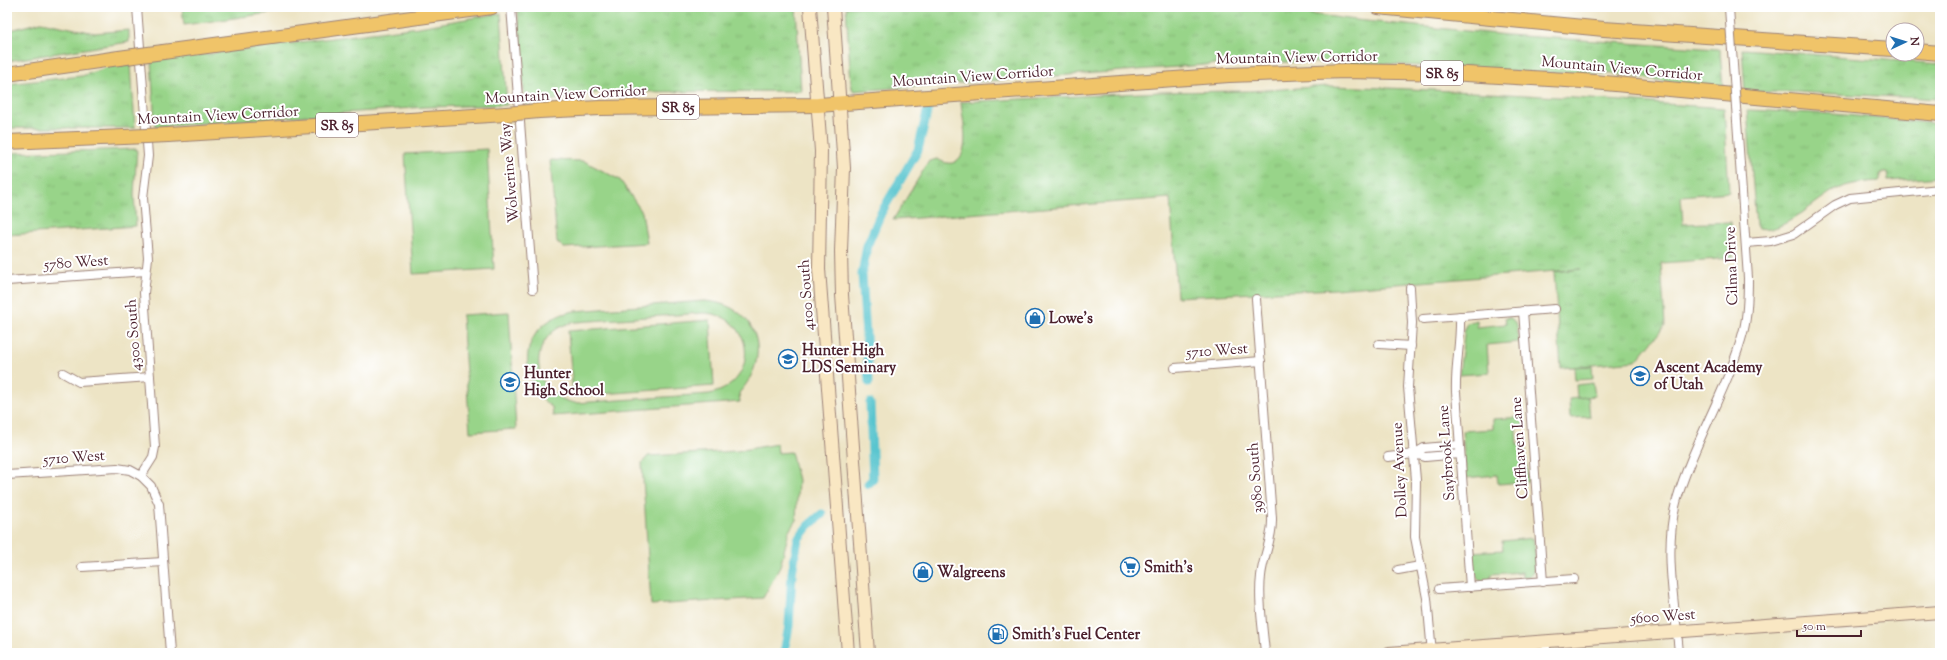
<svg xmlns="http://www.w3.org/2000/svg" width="1947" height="660" font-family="'Sorts Mill Goudy',serif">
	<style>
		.grass { fill: url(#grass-tufts); stroke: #717a5a }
		.park { fill: #98d489; stroke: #717a5a; fill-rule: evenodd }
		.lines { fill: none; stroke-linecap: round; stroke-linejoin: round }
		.canal { stroke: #58c5cf; stroke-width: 9 }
		.minor-casing { stroke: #9c8278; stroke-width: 10 }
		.secondary-casing { stroke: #9c8278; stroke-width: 14 }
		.trunk-casing { stroke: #9c8278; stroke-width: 16 }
		.minor { stroke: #fff; stroke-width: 8 }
		.secondary { stroke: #f9e7c3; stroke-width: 12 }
		.trunk { stroke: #f0c469; stroke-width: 14 }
		.minor-bridge-casing { stroke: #9c8278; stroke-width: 10; stroke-linecap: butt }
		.trunk-bridge-casing { stroke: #9c8278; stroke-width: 16; stroke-linecap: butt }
		.minor-bridge { stroke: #fff; stroke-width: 8 }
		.trunk-bridge { stroke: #f0c469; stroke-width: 14 }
		.labels { text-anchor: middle; stroke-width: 4; stroke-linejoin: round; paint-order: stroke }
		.shield { fill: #fff; stroke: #80626b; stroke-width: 1 }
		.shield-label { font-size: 14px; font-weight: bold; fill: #4a1f2b }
		.street-label { font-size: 15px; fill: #4a1f2b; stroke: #fff }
		.poi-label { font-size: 15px; font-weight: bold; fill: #4a1f2b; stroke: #fff; text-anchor: start }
	</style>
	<defs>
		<pattern id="grass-tufts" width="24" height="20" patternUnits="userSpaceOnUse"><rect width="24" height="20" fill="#98d489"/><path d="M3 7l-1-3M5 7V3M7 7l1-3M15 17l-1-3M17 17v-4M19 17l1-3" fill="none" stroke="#84b676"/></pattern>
	</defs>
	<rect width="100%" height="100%" fill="#fff"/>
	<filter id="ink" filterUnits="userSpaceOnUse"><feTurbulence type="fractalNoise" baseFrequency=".025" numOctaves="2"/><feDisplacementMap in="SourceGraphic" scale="8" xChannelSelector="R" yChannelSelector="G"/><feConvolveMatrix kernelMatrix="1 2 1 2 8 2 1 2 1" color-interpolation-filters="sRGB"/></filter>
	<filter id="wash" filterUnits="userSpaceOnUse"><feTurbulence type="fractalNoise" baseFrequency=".012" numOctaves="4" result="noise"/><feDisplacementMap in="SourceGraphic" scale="16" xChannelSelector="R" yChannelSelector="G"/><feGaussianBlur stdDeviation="0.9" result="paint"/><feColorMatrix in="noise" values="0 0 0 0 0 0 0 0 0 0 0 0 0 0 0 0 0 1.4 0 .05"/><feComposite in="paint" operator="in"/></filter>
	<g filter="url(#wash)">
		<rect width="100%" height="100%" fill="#ede4c5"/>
		<g class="grass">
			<polygon points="182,7 304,7 299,9 184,25"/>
			<polygon points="544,7 796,7 801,91 601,92 525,105 518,11"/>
			<polygon points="846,7 1260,7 1356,20 1507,35 1717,49 1720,50 1723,90 1616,74 1521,72 1387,64 1282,62 1231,63 853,91 851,84"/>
			<polygon points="501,13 507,105 425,107 155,127 151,61 419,27"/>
			<polygon points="41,22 95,33 129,30 129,42 7,61 7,31"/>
			<polygon points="1742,49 1940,64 1940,99 1797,92 1745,92"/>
			<polygon points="131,64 135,128 7,128 7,84 82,76 111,66"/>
			<path d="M1330,86C1462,90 1593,99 1724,108L1729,192L1681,196L1683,224L1731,222L1733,258L1661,263L1665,326L1636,361L1561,368L1554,272L1581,269L1335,289L1177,297L1170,198L893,220L929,161L937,159C943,162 949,165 955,162C972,152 962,119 961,102L1161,92L1251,91Z"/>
			<path d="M1747,110L1834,114L1940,124V177L1888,181L1887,173H1880V181C1865,182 1851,183 1837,189C1816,199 1783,235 1758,229L1756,225Z"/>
			<polygon points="137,149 134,194 136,226 7,235 7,153"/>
		</g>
		<g class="park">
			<polygon points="487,149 494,269 413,274 405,154"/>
			<polygon points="550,160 584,161 620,180 642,212 647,243 564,248 557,242"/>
			<path d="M704,301C757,304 774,355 739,393L740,402L553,416L552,407C544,402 538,394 534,386C516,350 537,317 575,311ZM703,313C756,314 761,384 709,394L575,403C526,394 527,329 576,322Z"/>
			<polygon points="509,312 516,429 470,432 462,315"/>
			<polygon points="1505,318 1511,318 1517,325 1519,342 1487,345 1489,373 1459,375 1465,327 1467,323 1477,320 1477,327 1506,324"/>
			<polygon points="710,320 714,386 573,396 568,331"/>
			<polygon points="1592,366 1593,379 1575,380 1574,367"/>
			<polygon points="1593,383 1595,396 1577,398 1576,385"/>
			<polygon points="1588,397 1590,417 1570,418 1569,399"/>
			<polygon points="1523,417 1524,426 1516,427 1517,445 1525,445 1528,482 1498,484 1497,475 1466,478 1462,431 1493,429 1493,419"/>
			<polygon points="777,444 778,453 791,452 798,480 796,520 789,531 780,567 763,598 651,605 642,463 648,456 737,451"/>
			<path d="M1533,538C1535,548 1538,568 1530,576L1522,577V572L1491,574V581H1480L1474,575L1471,552L1503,550L1502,541Z"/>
		</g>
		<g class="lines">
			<g class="canal">
				<polyline points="869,382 862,274 867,246 881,213 918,150 929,104"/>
				<polyline points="868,484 873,479 870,403"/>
				<polyline points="784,653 789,626 792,573 798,539 808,526 822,514"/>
			</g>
		</g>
	</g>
	<g filter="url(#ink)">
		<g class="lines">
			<defs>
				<g id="minor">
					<polyline points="137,7 148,156 143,198 148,258 144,293 155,447 153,457 141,476 151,486 159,504 170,653"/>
					<polyline points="511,7 533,289"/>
					<polyline points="1746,243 1771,241 1794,234 1835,205 1850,198 1940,189"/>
					<polyline points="7,281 146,271"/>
					<polyline points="1410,288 1412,323 1408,387 1416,480 1415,537 1427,598 1432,653"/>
					<path d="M1256,299L1272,518C1273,539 1263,556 1261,576C1258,601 1263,628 1265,653"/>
					<polyline points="1523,311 1543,582"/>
					<path d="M1460,316C1461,342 1455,366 1456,392L1470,587"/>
					<polyline points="1423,319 1555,309"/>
					<polyline points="1379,344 1411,346"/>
					<polyline points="1175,368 1261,361"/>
					<polyline points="63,373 79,382 150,377"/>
					<polyline points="1414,454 1424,448 1459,445"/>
					<polyline points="1388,457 1414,454 1425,457 1460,454"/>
					<polyline points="7,475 117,468 130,470 141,476"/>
					<polyline points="82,567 163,562"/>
					<polyline points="1398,570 1420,566"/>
					<polyline points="1439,589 1574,579"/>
					<polyline points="1546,642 1546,653"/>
					<path d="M1679,653C1675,603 1663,548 1677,499C1694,441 1729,388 1744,329C1748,312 1748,295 1748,278L1737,121"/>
				</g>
				<g id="secondary">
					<polyline points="810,7 821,151 819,269 848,653"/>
					<polyline points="833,7 844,168 841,251 842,295 868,653"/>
					<polyline points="1389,653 1940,612"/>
				</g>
				<g id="trunk">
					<polyline points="1378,7 1604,29 1893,49"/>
					<polyline points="1917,51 1940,53"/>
					<polyline points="163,52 492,7"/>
					<polyline points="7,74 119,58"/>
					<polyline points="539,111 600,108 818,105 1229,75 1345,71 1450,73 1583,81 1940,114"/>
					<polyline points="168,135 506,114"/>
					<polyline points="7,142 124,137"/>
				</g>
			</defs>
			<use href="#minor" class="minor-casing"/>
			<use href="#secondary" class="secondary-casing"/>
			<use href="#trunk" class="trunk-casing"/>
			<use href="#minor" class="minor"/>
			<use href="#secondary" class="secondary"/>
			<use href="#trunk" class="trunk"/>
			<defs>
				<polyline id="minor-bridge" points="1729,8 1737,121"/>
				<g id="trunk-bridge">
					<polyline points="119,58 163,52"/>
					<polyline points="506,114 539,111"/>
					<polyline points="124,137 168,135"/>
				</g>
			</defs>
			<use href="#minor-bridge" class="minor-bridge-casing"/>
			<use href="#trunk-bridge" class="trunk-bridge-casing"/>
			<use href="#minor-bridge" class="minor-bridge"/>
			<use href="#trunk-bridge" class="trunk-bridge"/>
		</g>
	</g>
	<defs>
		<symbol id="shop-ring" viewBox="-11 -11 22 22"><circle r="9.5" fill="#fff" stroke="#1f6fb2" stroke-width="1.5"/><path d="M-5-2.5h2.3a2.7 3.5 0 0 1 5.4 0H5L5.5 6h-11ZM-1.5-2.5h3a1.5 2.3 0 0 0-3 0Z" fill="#1f6fb2"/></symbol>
		<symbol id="school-ring" viewBox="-11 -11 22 22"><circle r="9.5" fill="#fff" stroke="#1f6fb2" stroke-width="1.5"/><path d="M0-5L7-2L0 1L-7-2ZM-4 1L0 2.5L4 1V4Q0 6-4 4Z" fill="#1f6fb2"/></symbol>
		<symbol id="supermarket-ring" viewBox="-11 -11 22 22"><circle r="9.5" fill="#fff" stroke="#1f6fb2" stroke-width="1.5"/><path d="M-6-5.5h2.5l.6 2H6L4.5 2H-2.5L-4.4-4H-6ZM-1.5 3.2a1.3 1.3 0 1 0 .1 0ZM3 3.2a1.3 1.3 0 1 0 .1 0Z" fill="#1f6fb2"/></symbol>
		<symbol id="fuel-ring" viewBox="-11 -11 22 22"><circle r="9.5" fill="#fff" stroke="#1f6fb2" stroke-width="1.5"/><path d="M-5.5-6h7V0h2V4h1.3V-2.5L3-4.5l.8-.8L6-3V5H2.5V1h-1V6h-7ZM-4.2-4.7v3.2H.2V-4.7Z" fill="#1f6fb2"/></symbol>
	</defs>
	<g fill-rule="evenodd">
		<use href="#shop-ring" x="1024" y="307" width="22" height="22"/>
		<use href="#school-ring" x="777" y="348" width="22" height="22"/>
		<use href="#school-ring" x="1629" y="365" width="22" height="22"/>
		<use href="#school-ring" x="499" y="371" width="22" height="22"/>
		<use href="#supermarket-ring" x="1119" y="556" width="22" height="22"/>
		<use href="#shop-ring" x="912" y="561" width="22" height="22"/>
		<use href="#fuel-ring" x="987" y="623" width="22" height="22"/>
	</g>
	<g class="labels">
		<g class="shield">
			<rect x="1421" y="61" width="42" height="24" rx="3"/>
			<rect x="657" y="95" width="42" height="24" rx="3"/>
			<rect x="316" y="113" width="42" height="24" rx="3"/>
		</g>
		<g class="shield-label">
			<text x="1442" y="78">SR 85</text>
			<text x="678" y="112">SR 85</text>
			<text x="337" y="130">SR 85</text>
		</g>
		<g class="street-label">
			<text transform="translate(1297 57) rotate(-1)" y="5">Mountain View Corridor</text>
			<text transform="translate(1622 68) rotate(5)" y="5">Mountain View Corridor</text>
			<text transform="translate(973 76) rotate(-4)" y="5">Mountain View Corridor</text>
			<text transform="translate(566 94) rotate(-3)" y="5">Mountain View Corridor</text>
			<text transform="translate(218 115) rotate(-3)" y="5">Mountain View Corridor</text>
			<text transform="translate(509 173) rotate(-95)" y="5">Wolverine Way</text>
			<text transform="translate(76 262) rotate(-4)" y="5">5780 West</text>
			<text transform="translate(1731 266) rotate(-92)" y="5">Cilma Drive</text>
			<text transform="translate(806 295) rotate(-94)" y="5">4100 South</text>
			<text transform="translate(133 335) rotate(-94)" y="5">4300 South</text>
			<text transform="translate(1217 350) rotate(-4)" y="5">5710 West</text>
			<text transform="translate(1519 448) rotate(-94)" y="5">Cliffhaven Lane</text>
			<text transform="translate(1446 453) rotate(-94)" y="5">Saybrook Lane</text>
			<text transform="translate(74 457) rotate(-4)" y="5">5710 West</text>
			<text transform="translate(1399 470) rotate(-93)" y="5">Dolley Avenue</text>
			<text transform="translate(1255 478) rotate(-94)" y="5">3980 South</text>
			<text transform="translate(1663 616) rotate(-4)" y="5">5600 West</text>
		</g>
		<g class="poi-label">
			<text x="1049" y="323">Lowe's</text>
			<text x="802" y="355">Hunter High<tspan x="802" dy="17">LDS Seminary</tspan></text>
			<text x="1654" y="372">Ascent Academy<tspan x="1654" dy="17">of Utah</tspan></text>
			<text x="524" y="378">Hunter<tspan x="524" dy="17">High School</tspan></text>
			<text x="1144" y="572">Smith's</text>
			<text x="937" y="577">Walgreens</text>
			<text x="1012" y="639">Smith's Fuel Center</text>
		</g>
	</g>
	<rect width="1947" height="660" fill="none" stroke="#fff" stroke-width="24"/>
	<g transform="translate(1905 42) rotate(86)"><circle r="19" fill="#ffffff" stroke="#b7a5aa"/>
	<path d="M0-3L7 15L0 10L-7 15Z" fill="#1f6fb2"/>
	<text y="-6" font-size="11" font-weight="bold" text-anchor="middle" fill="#4a1f2b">N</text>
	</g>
	<path d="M1797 630v6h64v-6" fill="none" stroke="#4a1f2b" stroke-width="2"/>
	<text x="1803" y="630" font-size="12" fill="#4a1f2b" stroke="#ffffff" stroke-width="3" paint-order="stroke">50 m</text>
</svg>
